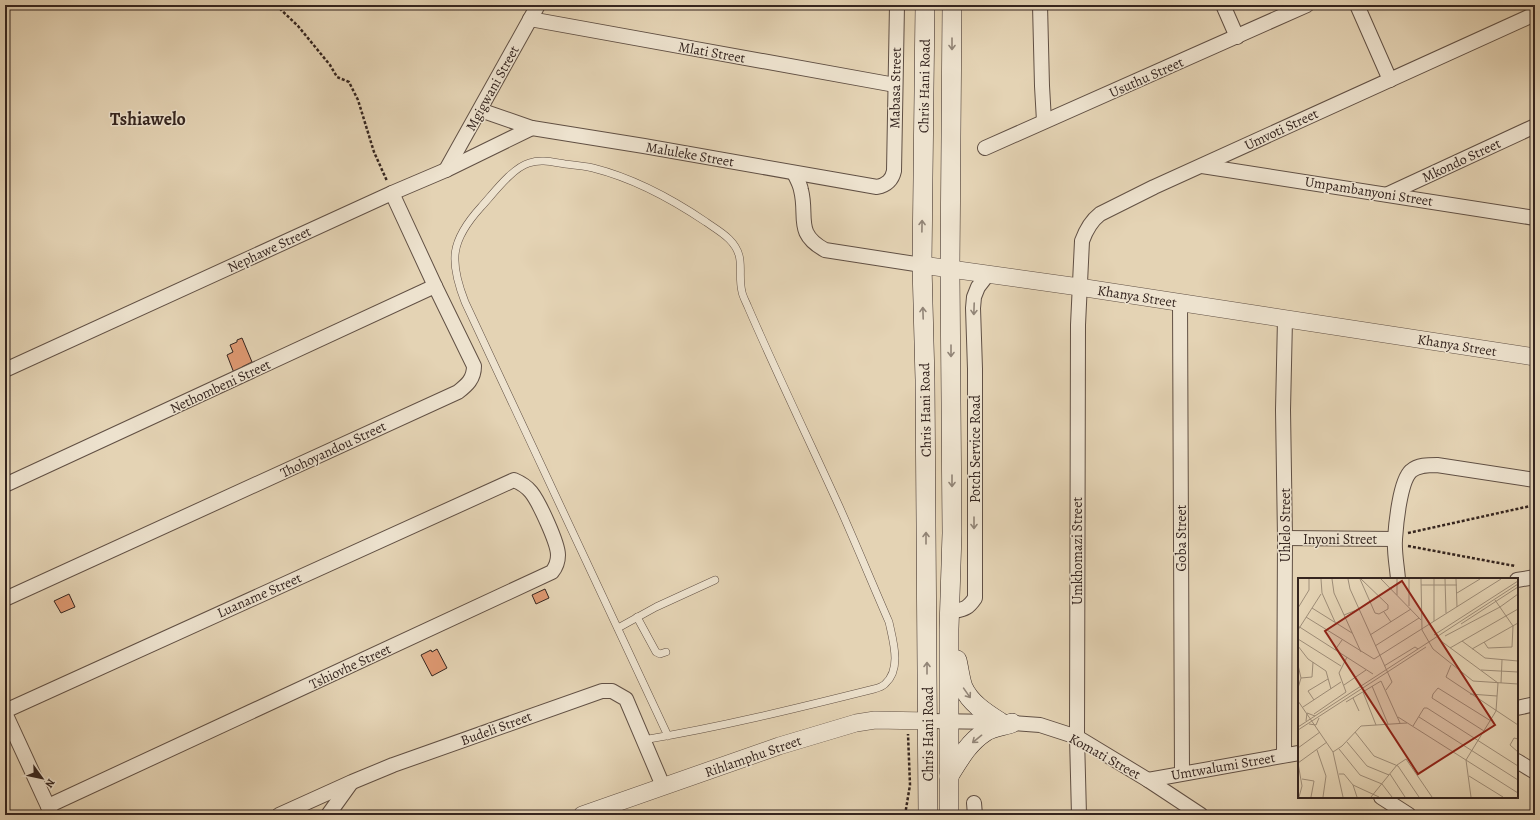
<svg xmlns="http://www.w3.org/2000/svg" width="1540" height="820" font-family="Alegreya,serif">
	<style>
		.building { fill: #df9972; stroke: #35251f }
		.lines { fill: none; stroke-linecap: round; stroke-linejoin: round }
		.service-casing { stroke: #615044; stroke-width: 8 }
		.minor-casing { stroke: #615044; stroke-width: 16 }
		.tertiary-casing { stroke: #615044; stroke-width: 18 }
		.secondary-casing { stroke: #35251f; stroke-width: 20 }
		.path { stroke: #35251f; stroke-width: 2.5; stroke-dasharray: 3 2; stroke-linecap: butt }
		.service { stroke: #ede2ce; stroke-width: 7 }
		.minor { stroke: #ede2ce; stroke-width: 14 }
		.tertiary { stroke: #ede2ce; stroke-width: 17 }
		.secondary { stroke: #ede2ce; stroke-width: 19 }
		.oneway { stroke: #918476 }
		.labels { text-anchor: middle; stroke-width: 3; stroke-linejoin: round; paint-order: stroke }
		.street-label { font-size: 14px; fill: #35251f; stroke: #ede2ce }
		.district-label { font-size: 18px; font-weight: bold; fill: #35251f; stroke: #ede2ce }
		.inset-road { fill: none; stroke: #9e8d78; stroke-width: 1 }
		.view { fill: #8f2418; fill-opacity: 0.15; stroke: #8f2418; stroke-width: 2 }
		.inset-edge { fill: none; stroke: #35251f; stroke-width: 2 }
	</style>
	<rect width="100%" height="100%" fill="#e4d3b4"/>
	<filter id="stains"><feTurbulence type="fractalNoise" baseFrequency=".005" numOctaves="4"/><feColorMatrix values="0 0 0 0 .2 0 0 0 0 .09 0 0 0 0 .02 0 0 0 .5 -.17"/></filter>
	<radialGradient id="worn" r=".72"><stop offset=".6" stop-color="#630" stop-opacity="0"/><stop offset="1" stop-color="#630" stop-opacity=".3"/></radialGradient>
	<g class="building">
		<polygon points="242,338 252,362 242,367 242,369 234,373 227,355 233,352 230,345 237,342 237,340"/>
		<polygon points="545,589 549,598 536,604 532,595"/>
		<polygon points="69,594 75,607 61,613 54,601"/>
		<polygon points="437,649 447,668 432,676 421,655 431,650 432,652"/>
	</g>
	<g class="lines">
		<defs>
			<g id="service">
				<polyline points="637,617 656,652 660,654 666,652"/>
				<polyline points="618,628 656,607 715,580"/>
				<path d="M643,740C721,727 798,708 874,689C878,688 882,687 885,684C902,669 893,641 889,622C872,583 856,544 839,506C809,440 777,374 748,307C746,302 743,297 742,292C737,271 747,257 729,239C722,232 713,227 706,222C672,199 633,178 593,168C584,166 574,165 565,164C552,162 541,159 529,163C512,168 493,194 481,207C450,241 449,261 465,302L668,736"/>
			</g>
			<g id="minor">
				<polyline points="1040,5 1042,86 1044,121"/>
				<polyline points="1223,5 1237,37"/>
				<polyline points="1357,5 1390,80"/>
				<polyline points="530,19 895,85"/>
				<path d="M480,110L532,128L644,146L877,187C887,185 892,180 894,171L897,5"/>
				<polyline points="985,148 1307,5"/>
				<polyline points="1202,166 1535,218"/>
				<polyline points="446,170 538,5"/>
				<path d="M794,173C797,179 800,184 801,190C808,217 794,233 825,250L922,265"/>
				<polyline points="1388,194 1535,126"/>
				<polyline points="1180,302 1182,773"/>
				<polyline points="5,370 392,193 446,170 532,128"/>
				<polyline points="5,485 435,286"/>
				<polyline points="1285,538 1395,539"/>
				<path d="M1398,579C1397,566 1394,552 1395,539C1396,524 1400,481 1411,471C1418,465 1428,465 1437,465L1535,480"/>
				<polyline points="1517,580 1535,577"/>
				<path d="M5,599L458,392C467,385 474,379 474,366L435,286L392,193"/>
				<path d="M950,612C963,609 967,610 975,598V369L973,308L974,297L978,287L988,274"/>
				<polyline points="1517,708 1535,704"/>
				<path d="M5,711L514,480C521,483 527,487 531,492C539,502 558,543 558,555C558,562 556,567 552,572L48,806"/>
				<polyline points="5,713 52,815"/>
				<polyline points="928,721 1000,722 1040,725 1077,737 1148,780 1201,815"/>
				<polyline points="1284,755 1285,538 1283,410 1285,319"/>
				<polyline points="1517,761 1535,772"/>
				<polyline points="1148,780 1299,753"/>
				<polyline points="1381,797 1409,815"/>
				<polyline points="974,803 975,815"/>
				<polyline points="279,815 352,782 393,765 602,691 612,691 626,699 663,786"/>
				<polyline points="328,815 351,783"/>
				<path d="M1079,815L1077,737L1078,325L1082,241C1086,230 1091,221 1100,214L1154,187L1535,14"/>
			</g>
			<g id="tertiary">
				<polyline points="922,265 1079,287 1535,357"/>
				<polyline points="582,815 779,746 856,723 875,720 928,721"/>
			</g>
			<g id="secondary">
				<polyline points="925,5 922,265 925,380 928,815"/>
				<path d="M957,660C959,668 960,679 963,687C970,703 986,713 1000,722"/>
				<path d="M949,776C959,760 968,743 985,732C992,727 1004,726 1012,723"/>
				<polyline points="949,815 949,629 952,533 950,270 952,5"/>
			</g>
		</defs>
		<use href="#service" class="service-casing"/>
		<use href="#minor" class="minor-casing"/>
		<use href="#tertiary" class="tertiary-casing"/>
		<use href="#secondary" class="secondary-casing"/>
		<g class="path">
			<polyline points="276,5 298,26 330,65 337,77 349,82 358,100 374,152 387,181"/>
			<polyline points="1408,533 1535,505"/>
			<polyline points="1408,546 1515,566"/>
			<polyline points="905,815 910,785 908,734"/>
		</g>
		<use href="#service" class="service"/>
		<use href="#minor" class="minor"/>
		<use href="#tertiary" class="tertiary"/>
		<use href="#secondary" class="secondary"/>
	</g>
	<defs><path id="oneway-shaft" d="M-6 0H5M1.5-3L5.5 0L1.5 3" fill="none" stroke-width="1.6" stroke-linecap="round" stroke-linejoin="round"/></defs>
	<g class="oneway">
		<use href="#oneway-shaft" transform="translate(952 44) rotate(90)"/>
		<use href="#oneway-shaft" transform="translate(922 226) rotate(-89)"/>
		<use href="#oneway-shaft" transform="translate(974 309) rotate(92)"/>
		<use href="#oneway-shaft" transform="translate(923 313) rotate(-92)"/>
		<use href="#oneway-shaft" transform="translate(951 351) rotate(90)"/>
		<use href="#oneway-shaft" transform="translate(952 481) rotate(90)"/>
		<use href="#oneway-shaft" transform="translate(974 523) rotate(90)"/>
		<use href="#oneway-shaft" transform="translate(926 538) rotate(-90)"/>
		<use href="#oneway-shaft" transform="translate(927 668) rotate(-90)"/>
		<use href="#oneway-shaft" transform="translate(967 693) rotate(55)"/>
		<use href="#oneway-shaft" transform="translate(977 739) rotate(141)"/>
	</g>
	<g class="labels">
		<g class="street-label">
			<text transform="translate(712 52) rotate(10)" y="5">Mlati Street</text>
			<text transform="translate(1146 77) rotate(-24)" y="5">Usuthu Street</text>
			<text transform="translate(924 86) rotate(-89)" y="5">Chris Hani Road</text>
			<text transform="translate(492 88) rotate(-61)" y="5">Mgigwani Street</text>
			<text transform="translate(895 88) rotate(-89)" y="5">Mabasa Street</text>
			<text transform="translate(1281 129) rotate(-25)" y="5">Umvoti Street</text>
			<text transform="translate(690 154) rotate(10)" y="5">Maluleke Street</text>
			<text transform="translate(1461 160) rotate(-25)" y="5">Mkondo Street</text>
			<text transform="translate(1369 191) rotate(9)" y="5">Umpambanyoni Street</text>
			<text transform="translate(269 249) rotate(-25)" y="5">Nephawe Street</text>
			<text transform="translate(1137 296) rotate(9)" y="5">Khanya Street</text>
			<text transform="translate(1457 345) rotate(9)" y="5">Khanya Street</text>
			<text transform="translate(220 386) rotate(-25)" y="5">Nethombeni Street</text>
			<text transform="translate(925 410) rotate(-91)" y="5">Chris Hani Road</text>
			<text transform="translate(333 449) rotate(-25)" y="5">Thohoyandou Street</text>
			<text transform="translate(975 449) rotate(-90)" y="5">Potch Service Road</text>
			<text transform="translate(1285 525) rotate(-90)" y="5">Uhlelo Street</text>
			<text transform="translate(1181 538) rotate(-90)" y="5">Goba Street</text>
			<text x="1340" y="544">Inyoni Street</text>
			<text transform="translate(1077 551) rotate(-90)" y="5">Umkhomazi Street</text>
			<text transform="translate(259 595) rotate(-24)" y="5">Luaname Street</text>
			<text transform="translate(350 666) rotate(-25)" y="5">Tshiovhe Street</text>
			<text transform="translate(496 728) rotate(-20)" y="5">Budeli Street</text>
			<text transform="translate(928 734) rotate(-90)" y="5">Chris Hani Road</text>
			<text transform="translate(753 756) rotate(-19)" y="5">Rihlamphu Street</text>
			<text transform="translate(1105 756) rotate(29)" y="5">Komati Street</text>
			<text transform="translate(1223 766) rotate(-10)" y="5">Umtwalumi Street</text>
		</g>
		<g class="district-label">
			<text x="148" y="125">Tshiawelo</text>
		</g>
	</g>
	<g transform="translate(1298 578)">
		<rect width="220" height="220" fill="#e4d3b4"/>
		<path class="inset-road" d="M23,1L24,15L37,44M34,1L36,15L63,74M50,1L52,11L94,104L88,112M62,1L77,35L81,36L90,31V27L63,1M83,1L123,42M99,1V17M111,1V28M123,1L124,52L135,71L175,103L220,106M136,1V43M147,1L148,35M158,1L159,29M123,7H159M159,15L182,1M0,30L11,12V1M14,30L54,55M86,34L93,44M46,37L61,31M8,39L76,81L203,1M163,46L220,9M0,48L75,96M0,52L23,16M72,57L113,31M136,57L220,3M147,58L202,29L220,16M0,61L43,88M143,63L200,105L198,133L168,182L173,219M164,63L187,80L220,83M186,64L190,70L214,69L215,48L197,22M0,68L10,81L28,93L33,111M77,68L121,40M152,70L220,31M174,71L220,45M37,72L44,62M0,87L3,100L0,110M153,87L148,99L220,147M86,88L117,69L120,71M183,92L220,94M3,100L14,99L15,84M203,105L204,82M46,107L68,92M74,108L90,146M65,114L78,147M172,116L199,118M55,120L61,133M16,122L10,113L30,101M0,123L35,174L45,219M48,124L83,103L102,145M5,129L43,104M16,136L48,114L41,95L49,79M100,139L220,215M121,139L220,202M8,143L9,135L17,138M11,146L18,147L21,140M115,148L126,130H129L220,188M0,149L220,6M0,152L128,69M186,153L134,120L135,116L140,110L193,143M57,154L76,178L100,188L121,219M220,161L216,160L212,167L220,174M49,164L69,188L91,197M0,170L22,154M41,171L62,197L84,206L94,219M19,172L28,198L25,219M35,174L44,168L63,148L109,145M0,185L29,164M0,185L4,208L1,219M41,196H46L55,207L59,219M92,196L107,219M171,198L205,219M4,201L16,203L13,219M55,207L81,219M73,219L99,187L108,181L134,219"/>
		<path class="view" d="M104,3L197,147L120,196L27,53Z"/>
		<rect width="220" height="220" class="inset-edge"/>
	</g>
	<rect width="1540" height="820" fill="none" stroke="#e4d3b4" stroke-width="20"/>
	<rect x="6" y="6" width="1528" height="808" fill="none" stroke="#35251f" stroke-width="2"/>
	<rect x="10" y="10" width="1520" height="800" fill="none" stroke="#35251f"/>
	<g transform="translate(42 778) rotate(123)" stroke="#ede2ce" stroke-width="3" paint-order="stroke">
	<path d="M0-3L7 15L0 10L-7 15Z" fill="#35251f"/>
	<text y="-6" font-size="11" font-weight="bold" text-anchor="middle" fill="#35251f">N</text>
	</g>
	<rect width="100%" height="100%" filter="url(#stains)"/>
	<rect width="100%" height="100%" fill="url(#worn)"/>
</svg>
